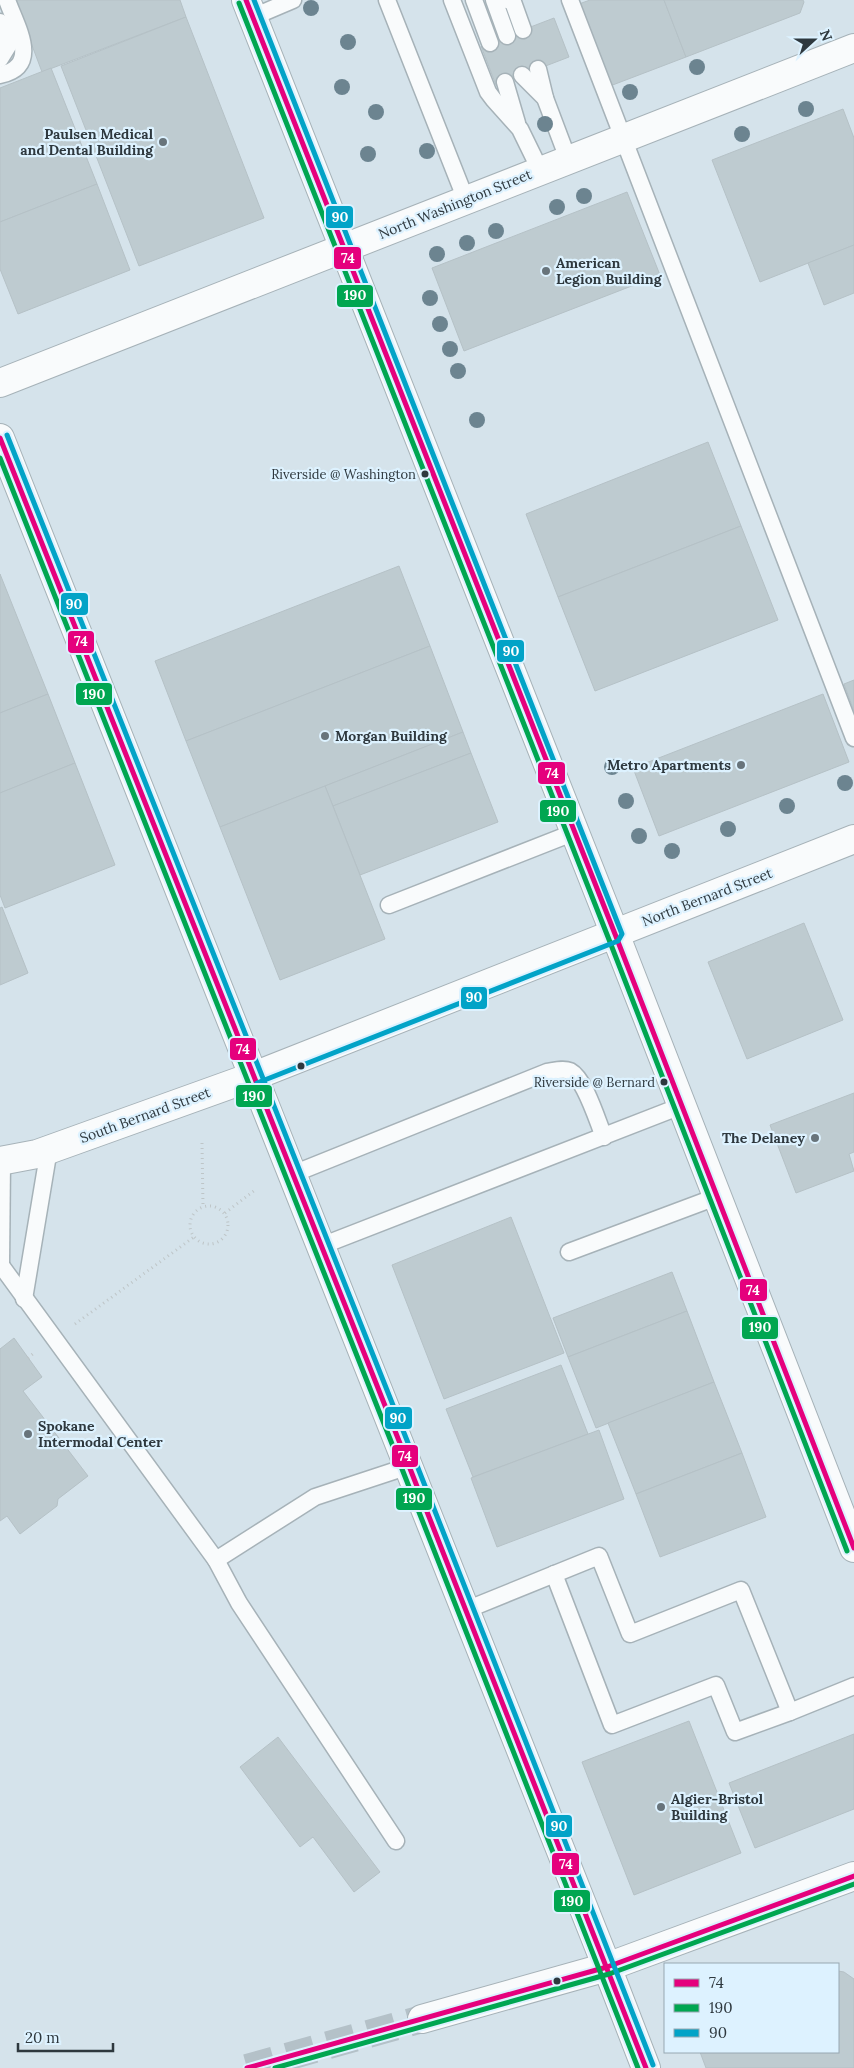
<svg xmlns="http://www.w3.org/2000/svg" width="854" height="2068" font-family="Lora,serif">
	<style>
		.building { fill: #becbd0; stroke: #b5c1c6 }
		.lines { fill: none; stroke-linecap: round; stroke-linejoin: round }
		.primary-tunnel { stroke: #b4c1c8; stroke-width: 28; stroke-dasharray: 28 14; stroke-linecap: butt }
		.lane-casing { stroke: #a6b2b8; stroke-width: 19 }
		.secondary-casing { stroke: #a6b2b8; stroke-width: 30 }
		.primary-casing { stroke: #a6b2b8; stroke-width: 30 }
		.path { stroke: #bec5c7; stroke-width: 3; stroke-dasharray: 1 4; stroke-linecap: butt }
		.lane { stroke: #f9fbfc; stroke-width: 16 }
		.secondary { stroke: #f9fbfc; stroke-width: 28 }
		.primary { stroke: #f9fbfc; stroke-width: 28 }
		.bus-1-casing { stroke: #ddf2ff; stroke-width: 9 }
		.bus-2-casing { stroke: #ddf2ff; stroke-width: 9 }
		.bus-3-casing { stroke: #ddf2ff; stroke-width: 9 }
		.bus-1 { stroke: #e5007d; stroke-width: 5 }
		.bus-2 { stroke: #00a651; stroke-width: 5 }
		.bus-3 { stroke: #02a3c7; stroke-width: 5 }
		.tree { fill: #6c8490 }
		.poi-dot { fill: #68747b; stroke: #ddf2ff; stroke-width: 2 }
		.bus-dot { fill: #2e383e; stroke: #ddf2ff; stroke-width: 2 }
		.labels { text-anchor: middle; stroke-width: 4.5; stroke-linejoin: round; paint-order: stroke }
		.bus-label { font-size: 13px; fill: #2e383e; stroke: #ddf2ff; text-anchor: end }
		.poi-label { font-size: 14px; font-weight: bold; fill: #2e383e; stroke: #ddf2ff; text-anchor: start }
		.street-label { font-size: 14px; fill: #2e383e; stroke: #ddf2ff }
		.line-badge { stroke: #ddf2ff; stroke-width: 2 }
		.badge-label { font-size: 14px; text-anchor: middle; font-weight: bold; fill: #fff }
	</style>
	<rect width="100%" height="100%" fill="#d5e3eb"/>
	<g class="building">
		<polygon points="15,0 180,0 186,17 42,72"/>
		<polygon points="590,0 664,0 686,57 610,86 579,4"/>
		<polygon points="664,0 803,0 804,2 800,13 686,57"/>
		<polygon points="186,17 264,218 139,266 61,66"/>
		<polygon points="554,18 569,57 496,85 481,46"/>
		<polygon points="51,68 97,184 0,222 0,88"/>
		<polygon points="843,109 854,138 854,245 760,282 712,160"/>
		<polygon points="97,184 130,270 18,314 0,269 0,222"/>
		<polygon points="627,192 660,275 464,351 432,268"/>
		<polygon points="854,245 854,293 824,305 808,263"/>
		<polygon points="708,442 741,526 558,597 526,514"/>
		<polygon points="741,526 778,620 595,691 558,597"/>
		<polygon points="399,566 430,646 186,741 155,661"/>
		<polygon points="0,574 48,694 0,713"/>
		<polygon points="430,646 463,732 220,827 186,741"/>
		<polygon points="854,680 854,711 844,684"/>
		<polygon points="48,694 75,763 0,793 0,713"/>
		<polygon points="823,694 849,762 659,836 633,768"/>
		<polygon points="463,732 471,753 333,806 325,786"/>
		<polygon points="471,753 498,822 360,875 333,806"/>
		<polygon points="75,763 115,865 5,908 0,895 0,793"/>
		<polygon points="325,786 385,939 280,980 220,827"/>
		<polygon points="2,907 28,973 0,985 0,908"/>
		<polygon points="804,923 843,1020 747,1059 708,962"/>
		<polygon points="854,1093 854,1152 849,1154 854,1171 796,1193 770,1125"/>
		<polygon points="511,1217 564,1353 444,1399 392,1265"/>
		<polygon points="672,1272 687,1311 568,1357 553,1318"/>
		<polygon points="687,1311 714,1382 596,1428 568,1357"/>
		<polygon points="14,1338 42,1377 23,1391 88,1476 58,1499 57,1506 20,1534 7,1516 0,1521 0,1349"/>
		<polygon points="561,1365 588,1434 473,1477 446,1409"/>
		<polygon points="714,1382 742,1453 636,1494 608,1423"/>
		<polygon points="599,1430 624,1499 497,1547 471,1478"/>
		<polygon points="742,1453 766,1517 660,1557 636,1494"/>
		<polygon points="689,1721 741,1853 634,1895 582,1762"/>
		<polygon points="854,1734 854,1809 755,1848 729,1783"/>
		<polygon points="278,1737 380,1872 354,1892 313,1837 300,1847 240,1767"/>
		<polygon points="838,1971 844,1972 854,1979 854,2068 706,2068 700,2052 838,2052"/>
	</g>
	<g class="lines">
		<polyline class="primary-tunnel" points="247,2068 422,2019"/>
		<defs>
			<g id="lane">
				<polyline points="387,0 466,200"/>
				<polyline points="452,0 488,92 494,100 520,129 540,170"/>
				<polyline points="474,0 490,43"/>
				<polyline points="494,0 507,36"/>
				<polyline points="507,0 513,2 523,30"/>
				<polyline points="570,0 854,738"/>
				<polyline points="253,17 293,0"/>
				<polyline points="0,22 8,46 0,59"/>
				<polyline points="538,69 545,98"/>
				<path d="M0,75C42,66 16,26 7,0"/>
				<polyline points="522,75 545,98 568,159"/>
				<polyline points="505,82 517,123"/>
				<polyline points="389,905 575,832"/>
				<path d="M293,1174L547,1072C554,1071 563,1068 570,1071C585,1079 597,1120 604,1137"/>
				<polyline points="321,1246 681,1106"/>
				<polyline points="569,1252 716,1197"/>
				<polyline points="0,1264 216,1560 315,1497 409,1466"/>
				<polyline points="1,1265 2,1161"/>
				<polyline points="24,1299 49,1149"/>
				<polyline points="216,1560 239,1603 396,1841"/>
				<polyline points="554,1574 612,1725 716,1685 735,1732 790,1712"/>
				<polyline points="466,1610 599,1556 630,1634 741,1590 790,1712 854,1686"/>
			</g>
			<g id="secondary">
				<polyline points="246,0 615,934 854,1548"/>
				<polyline points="0,383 854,48"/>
				<polyline points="0,438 607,1967"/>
				<polyline points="0,1161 37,1154 254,1076 854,839"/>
			</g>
			<g id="primary">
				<polyline points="607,1967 646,2068"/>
				<polyline points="422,2019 607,1967 854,1876"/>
			</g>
		</defs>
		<use href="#lane" class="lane-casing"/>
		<use href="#secondary" class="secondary-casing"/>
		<use href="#primary" class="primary-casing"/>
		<g class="path">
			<polyline points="202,1143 203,1207"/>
			<circle cx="209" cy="1225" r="19"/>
			<polyline points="225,1213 255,1190"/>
			<polyline points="75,1324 194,1237"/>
			<polyline points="28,1358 35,1352"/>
		</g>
		<use href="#lane" class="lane"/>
		<use href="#secondary" class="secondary"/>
		<use href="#primary" class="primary"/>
		<defs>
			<g id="bus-1">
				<polyline points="246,0 615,934 854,1548"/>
				<polyline points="0,438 409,1466 646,2068"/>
				<polyline points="247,2068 607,1967 854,1876"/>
			</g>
			<g id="bus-2">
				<polyline points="239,3 608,937 847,1551"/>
				<polyline points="0,458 402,1469 638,2068"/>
				<polyline points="275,2068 609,1974 854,1884"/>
			</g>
			<g id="bus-3">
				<polyline points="254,0 622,934 618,941 257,1083"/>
				<polyline points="7,435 416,1463 653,2065"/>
			</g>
		</defs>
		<use href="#bus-1" class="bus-1-casing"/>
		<use href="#bus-2" class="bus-2-casing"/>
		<use href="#bus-3" class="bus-3-casing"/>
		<use href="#bus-1" class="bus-1"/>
		<use href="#bus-2" class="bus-2"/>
		<use href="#bus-3" class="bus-3"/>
	</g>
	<g class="tree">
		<circle cx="311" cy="8" r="8"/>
		<circle cx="348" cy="42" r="8"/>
		<circle cx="697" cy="67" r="8"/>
		<circle cx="342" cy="87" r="8"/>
		<circle cx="630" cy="92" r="8"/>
		<circle cx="806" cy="109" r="8"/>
		<circle cx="376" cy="112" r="8"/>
		<circle cx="545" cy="124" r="8"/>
		<circle cx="742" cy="134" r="8"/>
		<circle cx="427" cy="151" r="8"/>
		<circle cx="368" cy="154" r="8"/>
		<circle cx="584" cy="196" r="8"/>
		<circle cx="557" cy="207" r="8"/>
		<circle cx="496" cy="231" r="8"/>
		<circle cx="467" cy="243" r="8"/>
		<circle cx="437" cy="254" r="8"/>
		<circle cx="430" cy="298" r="8"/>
		<circle cx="440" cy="324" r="8"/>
		<circle cx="450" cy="349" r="8"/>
		<circle cx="458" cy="371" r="8"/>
		<circle cx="477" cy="420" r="8"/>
		<circle cx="612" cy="767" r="8"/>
		<circle cx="845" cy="783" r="8"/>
		<circle cx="626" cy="801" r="8"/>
		<circle cx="787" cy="806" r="8"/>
		<circle cx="728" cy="829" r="8"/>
		<circle cx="639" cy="836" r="8"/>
		<circle cx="672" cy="851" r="8"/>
	</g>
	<g class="poi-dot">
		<circle cx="163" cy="142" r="5"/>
		<circle cx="546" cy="271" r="5"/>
		<circle cx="325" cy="736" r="5"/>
		<circle cx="741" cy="765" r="5"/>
		<circle cx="815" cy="1138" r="5"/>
		<circle cx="28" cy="1434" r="5"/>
		<circle cx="661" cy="1807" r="5"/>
	</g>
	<g class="bus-dot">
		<circle cx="425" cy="474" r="4.5"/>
		<circle cx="301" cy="1066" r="4.5"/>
		<circle cx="664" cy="1082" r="4.5"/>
		<circle cx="557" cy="1981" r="4.5"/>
	</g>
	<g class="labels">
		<g class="bus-label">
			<text x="416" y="479">Riverside @ Washington</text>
			<text x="655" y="1087">Riverside @ Bernard</text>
		</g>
		<g class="poi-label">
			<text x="153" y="139" text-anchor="end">Paulsen Medical<tspan x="153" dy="16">and Dental Building</tspan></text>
			<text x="556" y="268">American<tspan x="556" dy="16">Legion Building</tspan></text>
			<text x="335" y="741">Morgan Building</text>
			<text x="731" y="770" text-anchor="end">Metro Apartments</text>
			<text x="805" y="1143" text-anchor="end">The Delaney</text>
			<text x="38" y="1431">Spokane<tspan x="38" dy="16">Intermodal Center</tspan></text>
			<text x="671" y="1804">Algier-Bristol<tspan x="671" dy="16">Building</tspan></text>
		</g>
		<g class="street-label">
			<text transform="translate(455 204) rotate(-22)" y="5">North Washington Street</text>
			<text transform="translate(707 897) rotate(-21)" y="5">North Bernard Street</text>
			<text transform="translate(145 1115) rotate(-20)" y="5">South Bernard Street</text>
		</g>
	</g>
	<g class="line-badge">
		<rect x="325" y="205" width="29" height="24" rx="5" fill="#02a3c7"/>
		<rect x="333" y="246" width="29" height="24" rx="5" fill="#e5007d"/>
		<rect x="336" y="284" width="38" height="24" rx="5" fill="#00a651"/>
		<rect x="60" y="592" width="29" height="24" rx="5" fill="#02a3c7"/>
		<rect x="67" y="630" width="28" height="24" rx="5" fill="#e5007d"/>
		<rect x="496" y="639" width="29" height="24" rx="5" fill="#02a3c7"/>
		<rect x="75" y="682" width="38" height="24" rx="5" fill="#00a651"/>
		<rect x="537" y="761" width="29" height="24" rx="5" fill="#e5007d"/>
		<rect x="539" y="799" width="38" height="24" rx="5" fill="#00a651"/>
		<rect x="460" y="986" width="28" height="24" rx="5" fill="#02a3c7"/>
		<rect x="229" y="1037" width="28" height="24" rx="5" fill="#e5007d"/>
		<rect x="235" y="1084" width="38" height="24" rx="5" fill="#00a651"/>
		<rect x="739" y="1278" width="29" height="24" rx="5" fill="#e5007d"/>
		<rect x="741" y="1316" width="38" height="24" rx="5" fill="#00a651"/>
		<rect x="384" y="1406" width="29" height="24" rx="5" fill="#02a3c7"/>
		<rect x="391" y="1444" width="28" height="24" rx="5" fill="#e5007d"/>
		<rect x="395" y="1487" width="38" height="24" rx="5" fill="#00a651"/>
		<rect x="545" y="1814" width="28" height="24" rx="5" fill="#02a3c7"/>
		<rect x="551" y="1852" width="29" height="24" rx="5" fill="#e5007d"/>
		<rect x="553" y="1889" width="38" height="24" rx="5" fill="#00a651"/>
	</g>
	<g class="badge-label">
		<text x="340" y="222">90</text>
		<text x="348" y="263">74</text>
		<text x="355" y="300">190</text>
		<text x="74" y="609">90</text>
		<text x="81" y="646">74</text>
		<text x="511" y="656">90</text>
		<text x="94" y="699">190</text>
		<text x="552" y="778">74</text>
		<text x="558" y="816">190</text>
		<text x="474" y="1002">90</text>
		<text x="243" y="1054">74</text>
		<text x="254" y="1101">190</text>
		<text x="753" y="1295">74</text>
		<text x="760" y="1332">190</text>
		<text x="398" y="1423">90</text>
		<text x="405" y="1461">74</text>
		<text x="414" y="1503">190</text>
		<text x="559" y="1831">90</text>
		<text x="566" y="1869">74</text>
		<text x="572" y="1906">190</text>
	</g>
	<rect x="664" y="1963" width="175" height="90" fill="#ddf2ff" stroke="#97a8b2"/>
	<rect x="674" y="1979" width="25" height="8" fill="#e5007d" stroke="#97a8b2"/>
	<text x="709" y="1988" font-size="15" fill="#2e383e">74</text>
	<rect x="674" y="2004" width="25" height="8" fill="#00a651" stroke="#97a8b2"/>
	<text x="709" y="2013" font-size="15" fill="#2e383e">190</text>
	<rect x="674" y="2029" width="25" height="8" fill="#02a3c7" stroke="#97a8b2"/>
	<text x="709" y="2038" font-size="15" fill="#2e383e">90</text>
	<g transform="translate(814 40) rotate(69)" stroke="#ddf2ff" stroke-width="4" paint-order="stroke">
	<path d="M0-4L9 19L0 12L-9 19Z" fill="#2e383e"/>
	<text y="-8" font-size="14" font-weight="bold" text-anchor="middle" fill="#2e383e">N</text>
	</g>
	<path d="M18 2043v8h95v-8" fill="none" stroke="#2e383e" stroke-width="2.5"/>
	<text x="25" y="2043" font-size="15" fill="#2e383e" stroke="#ddf2ff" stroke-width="4" paint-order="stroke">20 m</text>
</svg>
